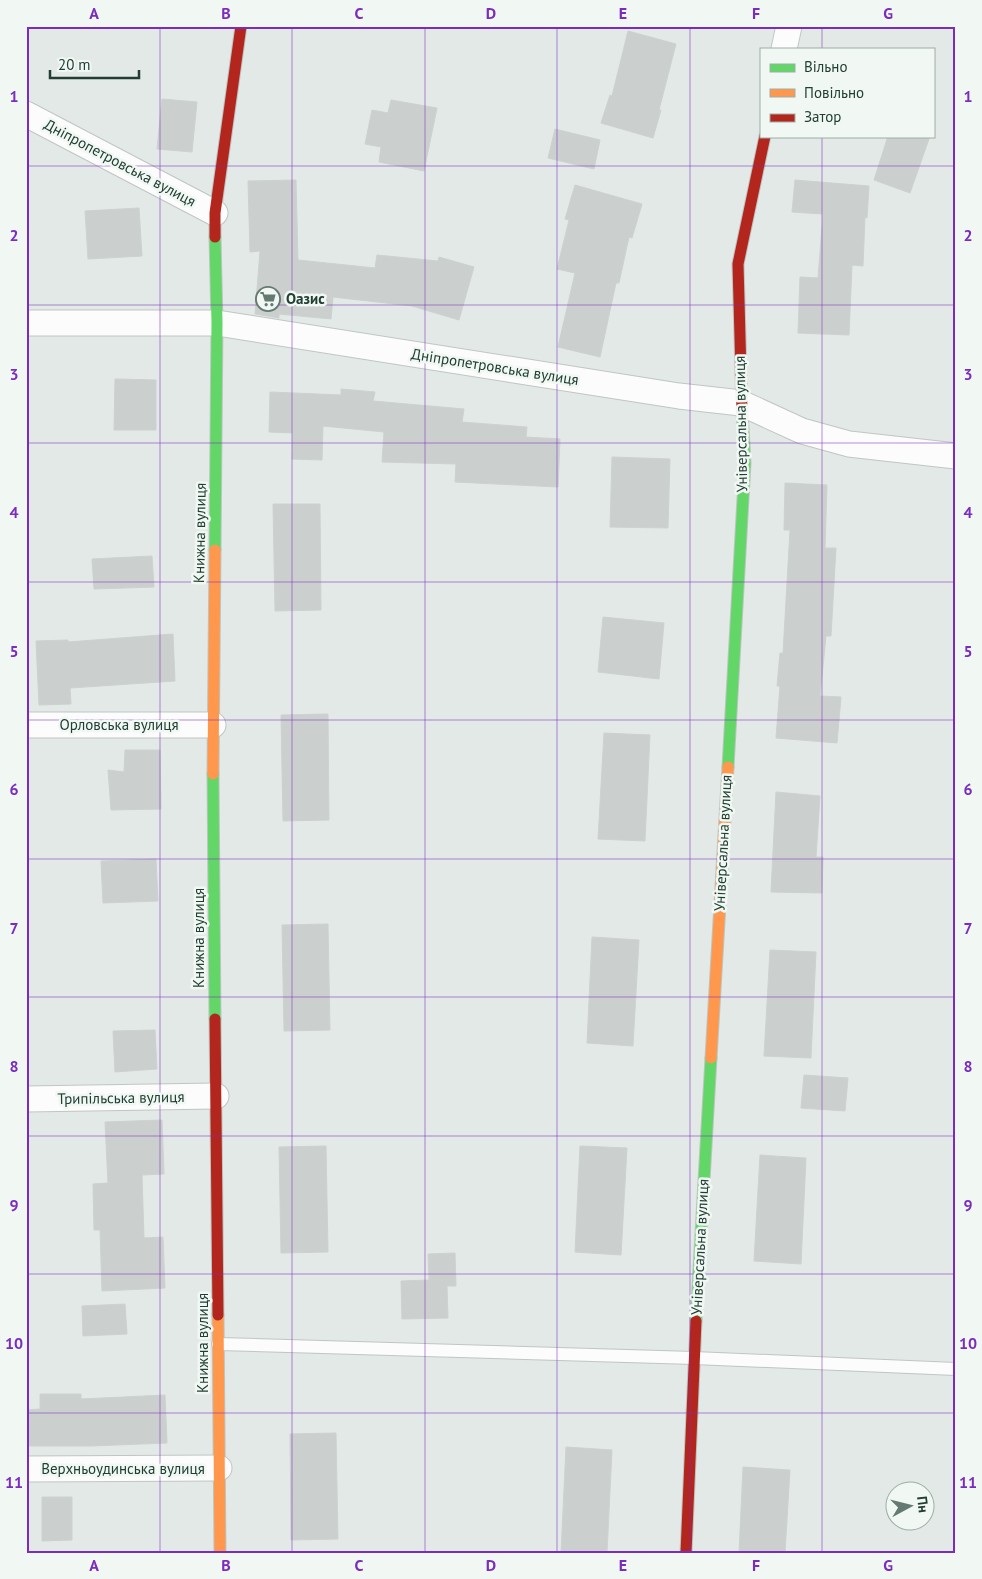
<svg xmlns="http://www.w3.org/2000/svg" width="982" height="1579" font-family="'PT Sans',sans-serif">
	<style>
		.building { fill: #cbd0ce; stroke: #ccd2cf }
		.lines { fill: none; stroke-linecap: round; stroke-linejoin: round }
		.lane-casing { stroke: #c0c6c3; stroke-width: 14 }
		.street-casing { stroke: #c0c6c3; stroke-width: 27 }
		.fast-casing { stroke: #bcc5c2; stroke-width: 13 }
		.slow-casing { stroke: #bcc5c2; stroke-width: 13 }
		.jam-casing { stroke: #bcc5c2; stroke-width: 13 }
		.lane { stroke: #fbfcfb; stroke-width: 12 }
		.street { stroke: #fbfcfb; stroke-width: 25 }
		.fast { stroke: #63d668; stroke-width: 11 }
		.slow { stroke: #ff974d; stroke-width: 11 }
		.jam { stroke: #b3261e; stroke-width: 11 }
		.grid { fill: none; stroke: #7b2cbf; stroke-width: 1; stroke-opacity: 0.55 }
		.labels { text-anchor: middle; stroke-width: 5; stroke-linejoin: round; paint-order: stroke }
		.street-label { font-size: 15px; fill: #203e33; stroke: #f1f8f4 }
		.poi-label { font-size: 15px; font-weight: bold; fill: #203e33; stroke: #f1f8f4; text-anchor: start }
		.neatline { fill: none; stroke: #7b2cbf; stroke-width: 2 }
		.grid-label { font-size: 16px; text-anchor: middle; font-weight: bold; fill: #7b2cbf }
	</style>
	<rect width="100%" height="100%" fill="#e3e9e6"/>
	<g class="building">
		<polygon points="628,31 676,44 659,110 661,110 653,138 601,123 610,95 612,96"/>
		<polygon points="162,99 197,102 192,152 157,149"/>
		<polygon points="391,100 437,108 424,171 379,162 381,147 365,144 372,110 388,113"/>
		<polygon points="555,129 600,140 594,169 548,158"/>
		<polygon points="888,136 930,136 910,193 874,180"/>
		<polygon points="296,180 298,260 375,268 377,255 438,261 439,257 474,267 459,320 412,306 333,297 331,319 279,314 279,318 255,314 260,251 250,252 248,181"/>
		<polygon points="795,180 869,186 867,218 865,217 863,266 852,265 849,335 798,333 800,277 818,278 823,214 792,212"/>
		<polygon points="575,185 642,204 632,238 629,237 619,283 616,283 600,357 558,347 575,273 557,269 569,220 565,219"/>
		<polygon points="139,208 142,256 88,259 85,211"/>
		<polygon points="115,379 156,380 156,430 114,430"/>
		<polygon points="341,389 375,392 373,401 464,409 462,422 527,427 526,437 560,439 558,487 455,482 456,464 382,462 384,432 323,426 322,460 292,459 293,433 269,432 270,392 341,395"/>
		<polygon points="612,457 670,459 668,528 610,527"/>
		<polygon points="785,483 827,485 825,548 836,548 831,636 826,636 820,696 841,697 837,743 776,738 780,686 777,686 780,653 783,653 790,530 784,530"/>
		<polygon points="273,504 320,504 321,610 275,611"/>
		<polygon points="152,556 154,587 94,589 92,559"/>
		<polygon points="603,617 664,623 659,679 598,672"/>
		<polygon points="173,634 175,681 70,688 71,704 39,705 36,641 68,640 68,642"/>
		<polygon points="328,714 329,820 283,821 281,715"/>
		<polygon points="604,733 650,735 645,841 598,839"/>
		<polygon points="125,750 160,750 161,809 111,810 108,770 124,772"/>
		<polygon points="776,792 820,796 816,857 823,857 822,893 771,892"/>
		<polygon points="156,859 158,901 103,903 101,861"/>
		<polygon points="328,924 330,1030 284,1031 282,925"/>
		<polygon points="592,937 639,940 633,1046 587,1043"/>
		<polygon points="770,950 816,952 811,1058 764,1056"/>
		<polygon points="155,1030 157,1069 115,1072 113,1031"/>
		<polygon points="804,1075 848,1078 845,1111 801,1108"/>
		<polygon points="162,1120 164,1174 142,1175 144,1238 163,1237 165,1288 102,1291 100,1230 94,1230 93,1184 108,1183 105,1122"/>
		<polygon points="326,1146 328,1252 281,1253 279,1147"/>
		<polygon points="580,1146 627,1148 621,1255 575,1252"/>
		<polygon points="760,1155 806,1158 801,1264 754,1261"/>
		<polygon points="455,1253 456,1286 447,1286 448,1318 402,1319 401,1281 429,1280 428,1254"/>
		<polygon points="125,1304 127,1334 83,1336 82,1306"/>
		<polygon points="40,1394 81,1394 81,1399 165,1395 167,1443 91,1446 26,1446 26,1410 40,1409"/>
		<polygon points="336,1433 338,1539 291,1540 290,1434"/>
		<polygon points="566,1447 612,1450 607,1553 561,1553"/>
		<polygon points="743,1467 790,1470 785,1553 739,1553"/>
		<polygon points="42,1497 72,1497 72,1540 42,1541"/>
	</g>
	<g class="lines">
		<defs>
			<polyline id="lane" points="218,1344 694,1358 956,1369"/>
			<g id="street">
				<polyline points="784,49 789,26"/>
				<polyline points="26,114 215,213"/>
				<polyline points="26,323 217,323 679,396 741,403 802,431 849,444 956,456"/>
				<polyline points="26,725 213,725"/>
				<polyline points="26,1099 216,1096"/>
				<polyline points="26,1469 219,1468"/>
			</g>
			<g id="fast">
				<polyline points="215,550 217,323 215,237"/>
				<polyline points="728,767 745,463 742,411"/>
				<polyline points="213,774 215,1019"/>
				<polyline points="696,1321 711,1058"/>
			</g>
			<g id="slow">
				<polyline points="213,774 215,550"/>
				<polyline points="711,1058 728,767"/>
				<polyline points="218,1315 220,1553"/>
			</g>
			<g id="jam">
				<polyline points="215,237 215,213 241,26"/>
				<polyline points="742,411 738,264 765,136"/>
				<polyline points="215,1019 218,1315"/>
				<polyline points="686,1553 696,1321"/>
			</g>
		</defs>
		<use href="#lane" class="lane-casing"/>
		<use href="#street" class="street-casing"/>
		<use href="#fast" class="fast-casing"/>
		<use href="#slow" class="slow-casing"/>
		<use href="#jam" class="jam-casing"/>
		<use href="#lane" class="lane"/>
		<use href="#street" class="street"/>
		<use href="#fast" class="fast"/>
		<use href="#slow" class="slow"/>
		<use href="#jam" class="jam"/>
	</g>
	<path class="grid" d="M160,26V1553M292,26V1553M425,26V1553M557,26V1553M690,26V1553M822,26V49M822,136V1553M26,166H956M26,305H956M26,443H956M26,582H956M26,720H956M26,859H956M26,997H956M26,1136H956M26,1274H956M26,1413H956"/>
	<defs>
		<symbol id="supermarket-ring" viewBox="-11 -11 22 22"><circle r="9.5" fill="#f1f8f4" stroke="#647a72" stroke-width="1.5"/><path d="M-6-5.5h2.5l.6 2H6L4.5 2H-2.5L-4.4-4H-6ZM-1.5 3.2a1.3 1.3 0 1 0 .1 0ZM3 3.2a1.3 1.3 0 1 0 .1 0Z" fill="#647a72"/></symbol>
	</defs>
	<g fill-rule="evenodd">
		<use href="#supermarket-ring" x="254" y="285" width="28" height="28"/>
	</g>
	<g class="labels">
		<g class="street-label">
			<text transform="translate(120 163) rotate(28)" y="5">Дніпропетровська вулиця</text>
			<text transform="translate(495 367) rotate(9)" y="5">Дніпропетровська вулиця</text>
			<text transform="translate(741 424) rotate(-91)" y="5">Універсальна вулиця</text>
			<text transform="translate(200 533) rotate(-89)" y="5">Книжна вулиця</text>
			<text x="119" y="730">Орловська вулиця</text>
			<text transform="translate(723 843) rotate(-87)" y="5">Універсальна вулиця</text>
			<text transform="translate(199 938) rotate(-90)" y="5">Книжна вулиця</text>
			<text transform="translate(121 1098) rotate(-1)" y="5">Трипільська вулиця</text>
			<text transform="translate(700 1247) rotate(-87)" y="5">Універсальна вулиця</text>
			<text transform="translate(203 1343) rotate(-90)" y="5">Книжна вулиця</text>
			<text x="123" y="1474">Верхньоудинська вулиця</text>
		</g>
		<g class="poi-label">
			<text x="286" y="304">Оазис</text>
		</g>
	</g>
	<rect width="982" height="1579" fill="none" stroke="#f1f8f4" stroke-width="55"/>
	<rect x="760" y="48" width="175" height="90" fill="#f1f8f4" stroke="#9daea7"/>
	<rect x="770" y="64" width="25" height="8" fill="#63d668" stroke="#9daea7"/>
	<text x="804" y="72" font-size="15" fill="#203e33">Вільно</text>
	<rect x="770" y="89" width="25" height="8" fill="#ff974d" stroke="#9daea7"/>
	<text x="804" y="98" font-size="15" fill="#203e33">Повільно</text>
	<rect x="770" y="114" width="25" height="8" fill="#b3261e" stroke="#9daea7"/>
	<text x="804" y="122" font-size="15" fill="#203e33">Затор</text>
	<g transform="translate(910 1506) rotate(83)"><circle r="24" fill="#f1f8f4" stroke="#9daea7"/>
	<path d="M0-4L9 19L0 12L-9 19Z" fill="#647a72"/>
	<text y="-8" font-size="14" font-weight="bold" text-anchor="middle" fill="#203e33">Пн</text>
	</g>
	<path d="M50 70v8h89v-8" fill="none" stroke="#203e33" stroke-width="2.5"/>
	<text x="58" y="70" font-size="15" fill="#203e33" stroke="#f1f8f4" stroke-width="4" paint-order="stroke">20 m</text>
	<rect x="28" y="28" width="926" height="1524" class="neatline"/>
	<g class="grid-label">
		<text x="94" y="19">A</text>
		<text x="226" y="19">B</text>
		<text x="359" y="19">C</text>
		<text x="491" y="19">D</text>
		<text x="623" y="19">E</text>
		<text x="756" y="19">F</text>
		<text x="888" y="19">G</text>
		<text x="14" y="102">1</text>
		<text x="968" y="102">1</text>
		<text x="14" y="241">2</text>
		<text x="968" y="241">2</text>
		<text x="14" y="380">3</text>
		<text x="968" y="380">3</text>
		<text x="14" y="518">4</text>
		<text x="968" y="518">4</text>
		<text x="14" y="657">5</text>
		<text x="968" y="657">5</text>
		<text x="14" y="795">6</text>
		<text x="968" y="795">6</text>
		<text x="14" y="934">7</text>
		<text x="968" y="934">7</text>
		<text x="14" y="1072">8</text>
		<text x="968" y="1072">8</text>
		<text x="14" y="1211">9</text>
		<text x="968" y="1211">9</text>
		<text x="14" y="1349">10</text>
		<text x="968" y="1349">10</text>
		<text x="14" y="1488">11</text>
		<text x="968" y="1488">11</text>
		<text x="94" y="1571">A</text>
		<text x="226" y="1571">B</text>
		<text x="359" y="1571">C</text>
		<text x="491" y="1571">D</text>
		<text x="623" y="1571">E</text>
		<text x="756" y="1571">F</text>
		<text x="888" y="1571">G</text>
	</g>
</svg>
